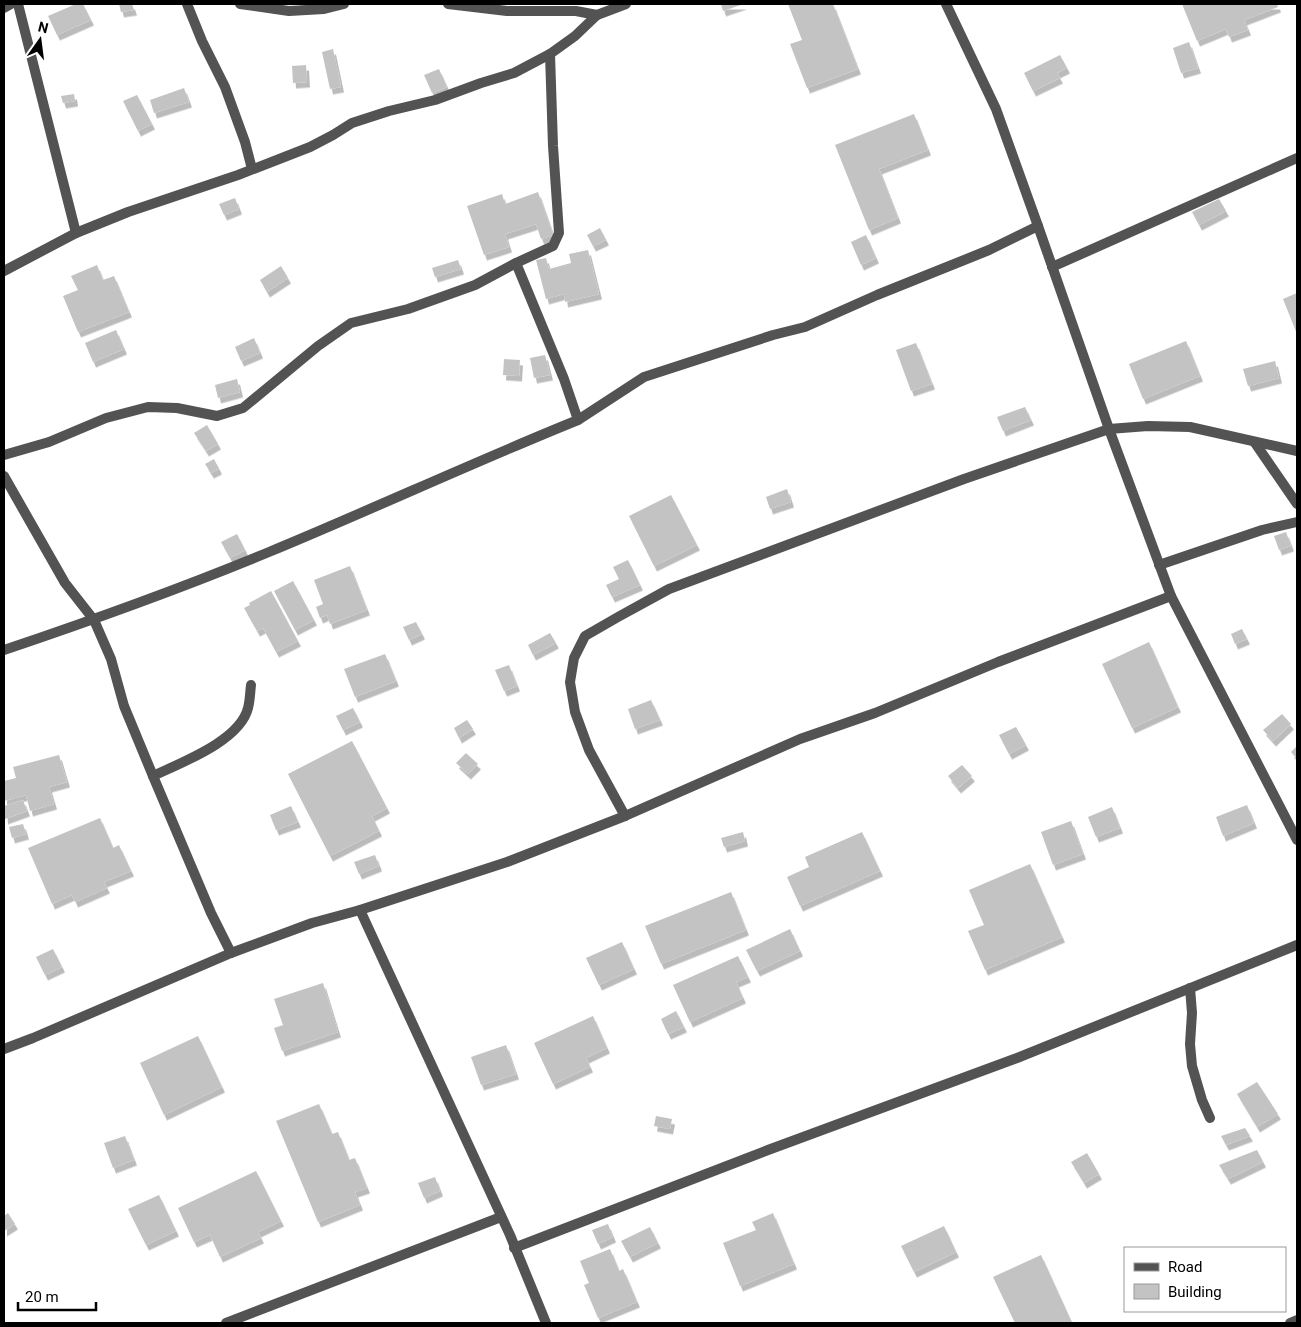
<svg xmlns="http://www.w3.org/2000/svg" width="1301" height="1327" font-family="Roboto,sans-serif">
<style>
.building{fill:#c3c3c3;filter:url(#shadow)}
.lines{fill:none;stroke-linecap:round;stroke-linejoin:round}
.street{stroke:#535353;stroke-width:10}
</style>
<defs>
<filter id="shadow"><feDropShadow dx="3" dy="5.5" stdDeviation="0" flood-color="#0004"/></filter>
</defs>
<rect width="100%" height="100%" fill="#fff"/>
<g class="building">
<path d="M76,4h7l8,16 -34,15 -9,-19z"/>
<path d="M119,4h13l2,6 -13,2z"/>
<path d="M721,4h23l-21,7z"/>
<path d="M788,4h45l25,65 -51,19 -17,-44 12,-4z"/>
<path d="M1182,4h95l1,3 -34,13 4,10 -19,7 -3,-8 -29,12z"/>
<path d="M1189,42l9,26 -17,5 -8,-25z"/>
<path d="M333,49l8,38 -11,2 -8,-37z"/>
<path d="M1060,55l7,13 -10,5 3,5 -27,13 -9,-18z"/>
<path d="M306,65l1,17 -14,1 -1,-17z"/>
<path d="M439,69l8,18 -15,6 -8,-18z"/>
<path d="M184,88l5,14 -35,11 -4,-13z"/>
<path d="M74,94l1,7 -12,2 -2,-7z"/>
<path d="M137,95l15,29 -14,7 -15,-30z"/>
<path d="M914,114l14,36 -49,19 19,49 -29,12 -34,-85z"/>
<path d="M538,192l15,43 -12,4 -5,-15 -31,10 4,13 -25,8 -17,-49 35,-12 3,10z"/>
<path d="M235,198l4,11 -15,6 -5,-11z"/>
<path d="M1219,199l7,12 -27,14 -7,-13z"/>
<path d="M600,228l6,12 -13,6 -6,-11z"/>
<path d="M866,235l10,23 -15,7 -10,-23z"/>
<path d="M588,250l11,44 -34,8 -1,-8 -18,5 -10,-39 10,-2 3,11 22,-6 -2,-9z"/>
<path d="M458,260l3,9 -26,8 -3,-9z"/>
<path d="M97,265l6,15 11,-4 15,36 -51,20 -15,-36 15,-6 -7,-14z"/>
<path d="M281,266l7,12 -21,14 -7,-12z"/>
<path d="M1297,293v41l-14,-35z"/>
<path d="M116,330l8,19 -31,13 -8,-19z"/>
<path d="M254,338l6,15 -19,8 -6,-14z"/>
<path d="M1186,341l14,35 -57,23 -14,-35z"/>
<path d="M916,343l16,41 -21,7 -15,-41z"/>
<path d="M545,355l5,20 -16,3 -4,-20z"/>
<path d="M504,359l16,1 -1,16 -16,-1z"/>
<path d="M1275,361l4,17 -31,8 -5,-17z"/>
<path d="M237,379l3,13 -22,6 -3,-13z"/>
<path d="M1025,407l6,13 -28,11 -6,-14z"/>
<path d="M207,425l11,19 -12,7 -12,-18z"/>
<path d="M214,459l5,10 -8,4 -6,-9z"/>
<path d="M787,489l4,13 -21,7 -4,-12z"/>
<path d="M671,495l26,50 -43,21 -25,-50z"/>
<path d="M1286,532l5,14 -12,4 -5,-14z"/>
<path d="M237,534l8,16 -15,8 -9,-16z"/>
<path d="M628,560l12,25 -28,12 -6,-12 13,-6 -6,-12z"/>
<path d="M350,566l17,44 -37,14 -3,-9 -7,3 -4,-11 7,-3 -9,-24z"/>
<path d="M293,581l21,39 -19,10 -21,-39z"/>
<path d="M271,591l27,50 -22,11 -13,-24 -6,3 -13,-23 6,-3 -1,-2z"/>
<path d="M416,622l6,12 -13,6 -6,-13z"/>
<path d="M1242,629l5,10 -12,5 -4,-10z"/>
<path d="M550,633l6,10 -23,12 -5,-10z"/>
<path d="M1149,642l29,65 -46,21 -30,-64z"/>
<path d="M385,654l11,27 -41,16 -11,-28z"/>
<path d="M509,665l8,21 -13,5 -9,-21z"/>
<path d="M651,700l9,20 -25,9 -7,-20z"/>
<path d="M353,708l7,14 -17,8 -7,-14z"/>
<path d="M1282,714l9,10 -18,17 -10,-11z"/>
<path d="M467,720l6,9 -14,9 -5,-10z"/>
<path d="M1016,727l10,18 -17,9 -10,-19z"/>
<path d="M352,741l35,67 -15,8 7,15 -49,25 -42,-82z"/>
<path d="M1297,746v13l-6,-7z"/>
<path d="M466,753l12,11 -10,10 -12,-11z"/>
<path d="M59,755l8,27 -18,5 5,17 -24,7 -4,-16 -22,6v-20l12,-3 -3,-11z"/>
<path d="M962,765l10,11 -14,12 -10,-12z"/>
<path d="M23,800l4,11 -22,8 -1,-13z"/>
<path d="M1247,805l7,18 -31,13 -7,-19z"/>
<path d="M291,806l7,16 -22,8 -6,-15z"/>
<path d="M1112,807l8,21 -24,9 -8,-20z"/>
<path d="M100,818l13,30 6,-3 12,26 -27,11 3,6 -32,14 -3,-7 -20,9 -24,-56z"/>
<path d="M1071,821l12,33 -30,11 -12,-33z"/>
<path d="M23,824l3,10 -14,4 -3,-11z"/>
<path d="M743,832l2,9 -21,6 -3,-9z"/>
<path d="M862,832l18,39 -80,35 -13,-29 22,-10 -4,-10z"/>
<path d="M375,855l4,11 -20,8 -5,-12z"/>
<path d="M1030,864l32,73 -77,33 -17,-39 16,-6 -15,-35z"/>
<path d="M731,892l15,38 -85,34 -16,-38z"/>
<path d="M790,929l10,22 -43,20 -11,-21z"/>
<path d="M622,942l12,27 -35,16 -13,-27z"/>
<path d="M53,949l9,18 -17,8 -9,-18z"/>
<path d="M738,956l10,21 -12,5 7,16 -53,24 -17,-37z"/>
<path d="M323,983l15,49 -56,19 -8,-23 9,-3 -9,-26z"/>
<path d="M676,1011l8,16 -16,7 -7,-15z"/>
<path d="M593,1016l14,32 -21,10 4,9 -37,17 -19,-41z"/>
<path d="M198,1036l24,51 -58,28 -24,-52z"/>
<path d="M506,1045l10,29 -35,11 -10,-28z"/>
<path d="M1257,1082l21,32 -21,13 -20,-33z"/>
<path d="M319,1104l13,30 6,-2 11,28 6,-2 12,30 -12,4 5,13 -42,17 -42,-101z"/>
<path d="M656,1116l16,3 -2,10 -16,-3z"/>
<path d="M1245,1128l5,8 -24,9 -5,-9z"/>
<path d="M125,1136l9,24 -21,8 -9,-25z"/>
<path d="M1257,1150l6,12 -35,17 -9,-14z"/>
<path d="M1087,1153l12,21 -15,9 -13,-21z"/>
<path d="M256,1171l25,50 -23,11 3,6 -41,19 -10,-22 -16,7 -16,-34z"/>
<path d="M435,1177l5,14 -16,7 -6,-15z"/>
<path d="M159,1195l17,36 -30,14 -18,-36z"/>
<path d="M8,1213l7,11 -11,7v-15z"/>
<path d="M773,1213l21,51 -54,22 -17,-43 33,-13 -4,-8z"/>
<path d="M608,1224l5,13 -15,7 -6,-14z"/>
<path d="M944,1226l12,26 -42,20 -13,-26z"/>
<path d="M650,1227l8,16 -28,14 -9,-16z"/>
<path d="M610,1249l9,22 4,-2 14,33 -39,16 -14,-33 5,-2 -9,-22z"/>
<path d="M1041,1255l31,68h-57l-22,-46z"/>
</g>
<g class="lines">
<g class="street">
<path d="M18,4l58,229"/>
<path d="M187,4l15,37 23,46 20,55 7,27"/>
<path d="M240,4l49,7 35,-2 20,-5"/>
<path d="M448,4l59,7h69l21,4"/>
<path d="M946,4l50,105 42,117 71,203 62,167 126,244"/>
<path d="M4,8l7,-4"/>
<path d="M1052,267l245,-109"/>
<path d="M4,271l72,-38 52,-21 110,-37 72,-28 23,-12 19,-12 37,-12 46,-11 46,-17 33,-10 36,-19 25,-18 22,-21 29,-11"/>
<path d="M578,420l66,-43 129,-42 32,-8 72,-32 112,-45 49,-24"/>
<path d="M1255,443l42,61"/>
<path d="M4,455l45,-13 57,-24 42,-11 29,1 40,8 26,-8 75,-62 33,-23 57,-14 67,-24 41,-22 37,-17 6,-13 -6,-87 -3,-92"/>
<path d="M4,476l61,107 29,37 17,39 13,47 29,70 58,137 20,40"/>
<path d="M1159,565l103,-35 35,-8"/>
<path d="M4,650c89,-30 178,-62 265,-98 104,-43 205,-90 309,-132l-14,-41 -48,-116"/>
<path d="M153,776c27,-13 87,-35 95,-68 2,-7 2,-15 3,-23"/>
<path d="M625,816l-36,-66 -14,-38 -5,-30 4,-24 11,-22 33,-19 51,-28 295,-110 145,-50 39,-3 42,1 107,24"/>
<path d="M360,910l150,325 36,88"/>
<path d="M1190,988l2,25 -2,31 2,22 10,34 8,18"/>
<path d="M4,1049l29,-11 198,-85 81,-30 48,-13 147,-48 118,-46 175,-77 75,-26 123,-51 173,-66"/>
<path d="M514,1248l254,-98 249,-92 280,-113"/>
<path d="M226,1323l275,-106"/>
<path d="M1290,1323l7,-3"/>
</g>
</g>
<rect width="1301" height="1327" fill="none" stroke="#000000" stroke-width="10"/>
<rect x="1124" y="1247" width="162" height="65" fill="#ffffff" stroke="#999999"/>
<rect x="1134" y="1263" width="25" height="8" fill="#535353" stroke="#999999"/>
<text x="1168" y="1272" font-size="15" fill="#000000">Road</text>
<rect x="1134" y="1284" width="25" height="15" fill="#c3c3c3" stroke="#999999"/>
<text x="1168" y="1297" font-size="15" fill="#000000">Building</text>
<g transform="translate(40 40) rotate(14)" stroke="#ffffff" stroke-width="4" paint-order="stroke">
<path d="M0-4L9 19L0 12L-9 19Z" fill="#000000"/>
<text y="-8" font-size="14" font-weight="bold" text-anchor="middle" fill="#000000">N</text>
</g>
<path d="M18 1302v8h78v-8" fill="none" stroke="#000000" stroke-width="2.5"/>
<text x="25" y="1302" font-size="15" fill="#000000" stroke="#ffffff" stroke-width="4" paint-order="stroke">20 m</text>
</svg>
